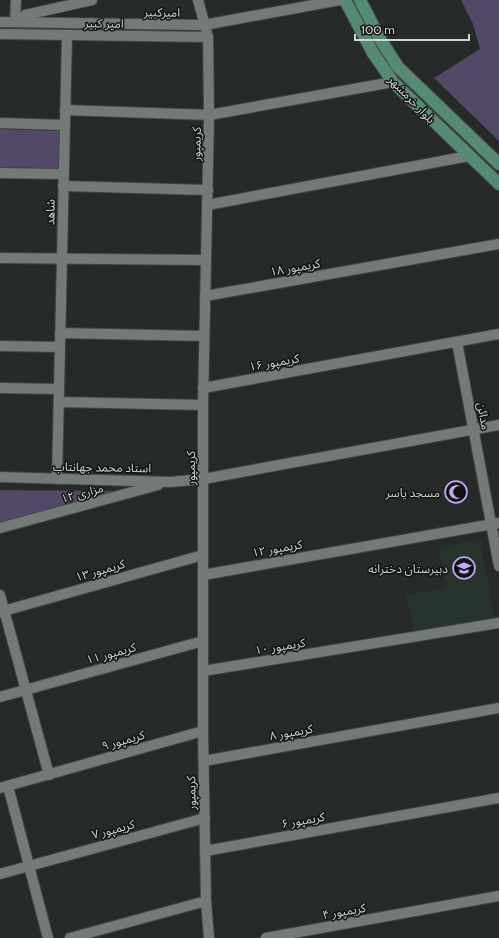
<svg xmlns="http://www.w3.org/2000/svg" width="499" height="938" font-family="Cabin,'Noto Sans Arabic',sans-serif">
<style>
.built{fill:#27332d}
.green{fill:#534867}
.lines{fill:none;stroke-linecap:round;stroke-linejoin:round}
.minor-casing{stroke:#414644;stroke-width:12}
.major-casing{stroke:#414644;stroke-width:14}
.minor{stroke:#747a77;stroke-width:10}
.major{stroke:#558b75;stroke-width:12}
.labels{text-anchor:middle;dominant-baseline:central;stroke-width:3;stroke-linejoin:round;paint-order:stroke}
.street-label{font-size:12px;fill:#d0d4d2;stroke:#111312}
.poi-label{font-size:12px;fill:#d0d4d2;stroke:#111312;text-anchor:end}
</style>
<rect width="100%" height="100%" fill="#262b29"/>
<path class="built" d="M476,540l5,4 13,72 -1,2 -79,15 -8,-38 41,-7 -9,-40z"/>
<g class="green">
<path d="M461,0h38v141l-65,-63 46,-29 -7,-25z"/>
<path d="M0,129l60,2v39l-60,-2z"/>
<path d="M0,490l115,1 -115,35z"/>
</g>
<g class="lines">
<g class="minor-casing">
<g id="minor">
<path d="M198,0l10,37 1,78 -6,290v326l3,170 3,37"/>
<path d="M0,22l204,3 136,-25"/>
<path d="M15,22l10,-7 67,-15"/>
<path d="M15,22l1,-22"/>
<path d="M0,34l208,3"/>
<path d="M65,110l144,5 184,-33"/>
<path d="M0,123l65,2"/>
<path d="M0,173l63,1"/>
<path d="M63,186l145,4"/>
<path d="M207,205l262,-49"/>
<path d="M0,258l206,2"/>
<path d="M205,296l294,-52"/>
<path d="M60,333l144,3"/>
<path d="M457,342l42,224"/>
<path d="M0,346l60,1"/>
<path d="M0,388l59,1"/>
<path d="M203,388l296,-54"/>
<path d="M59,402l144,3"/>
<path d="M0,477l170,5 33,-3 296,-54"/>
<path d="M57,479l10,-444"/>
<path d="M0,528l158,-43"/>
<path d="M203,575l296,-52"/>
<path d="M0,595l49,180"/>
<path d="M0,612l203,-57"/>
<path d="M203,671l296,-48"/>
<path d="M0,697l203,-56"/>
<path d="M204,761l295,-53"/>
<path d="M8,786l40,152"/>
<path d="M0,788l203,-57"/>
<path d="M205,851l294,-53"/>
<path d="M0,874l205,-56"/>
<path d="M70,938l136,-37"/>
<path d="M266,938l233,-42"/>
</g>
</g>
<g class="major-casing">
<g id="major">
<path d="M345,0l28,53 20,29 106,102"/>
<path d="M360,0l20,39 18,28 101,97"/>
</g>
</g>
<use href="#minor" class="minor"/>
<use href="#major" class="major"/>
</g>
<defs>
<g id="mosque-ring" transform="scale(1.15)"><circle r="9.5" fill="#111312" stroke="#c2a7f2" stroke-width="1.5"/><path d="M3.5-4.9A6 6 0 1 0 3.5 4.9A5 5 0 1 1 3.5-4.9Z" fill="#c2a7f2"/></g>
<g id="school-ring" transform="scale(1.15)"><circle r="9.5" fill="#111312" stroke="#c2a7f2" stroke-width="1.5"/><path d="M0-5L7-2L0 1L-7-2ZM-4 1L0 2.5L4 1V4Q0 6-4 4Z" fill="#c2a7f2"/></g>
</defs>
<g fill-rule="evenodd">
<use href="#mosque-ring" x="456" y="492"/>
<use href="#school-ring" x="464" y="568"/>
</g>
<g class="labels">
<g class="street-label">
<text transform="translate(162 12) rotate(1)">امیرکبیر</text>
<text transform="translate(104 23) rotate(1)">امیر کبیر</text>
<text transform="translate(412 99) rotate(46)">بلوار خرمشهر</text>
<text transform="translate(196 144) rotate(-89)">کریمپور</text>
<text transform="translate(50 212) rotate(-89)">شاهد</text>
<text transform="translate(295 267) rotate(-10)">کریمپور ۱۸</text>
<text transform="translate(274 362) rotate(-10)">کریمپور ۱۶</text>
<text transform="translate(484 416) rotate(80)">مدائن</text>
<text transform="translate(102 467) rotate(1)">استاد محمد جهانتاب</text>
<text transform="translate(190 468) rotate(-90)">کریمپور</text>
<text transform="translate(82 493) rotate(-15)">مزاری ۱۲</text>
<text transform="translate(277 548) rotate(-10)">کریمپور ۱۲</text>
<text transform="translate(100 570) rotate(-16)">کریمپور ۱۳</text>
<text transform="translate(280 646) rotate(-9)">کریمپور ۱۰</text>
<text transform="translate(111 653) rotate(-15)">کریمپور ۱۱</text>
<text transform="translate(291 732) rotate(-10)">کریمپور ۸</text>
<text transform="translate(123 740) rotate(-16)">کریمپور ۹</text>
<text transform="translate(191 793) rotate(-91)">کریمپور</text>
<text transform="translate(303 820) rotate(-10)">کریمپور ۶</text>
<text transform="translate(113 829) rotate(-15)">کریمپور ۷</text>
<text transform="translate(344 911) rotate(-10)">کریمپور ۴</text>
</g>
<g class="poi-label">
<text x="440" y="492">مسجد یاسر</text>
<text x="448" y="568">دبیرستان دخترانه</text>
</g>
</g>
<path d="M355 34v6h114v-6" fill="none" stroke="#d0d4d2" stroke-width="2"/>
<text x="361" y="34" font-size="12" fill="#d0d4d2" stroke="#111312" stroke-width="3" paint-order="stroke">100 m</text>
</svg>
